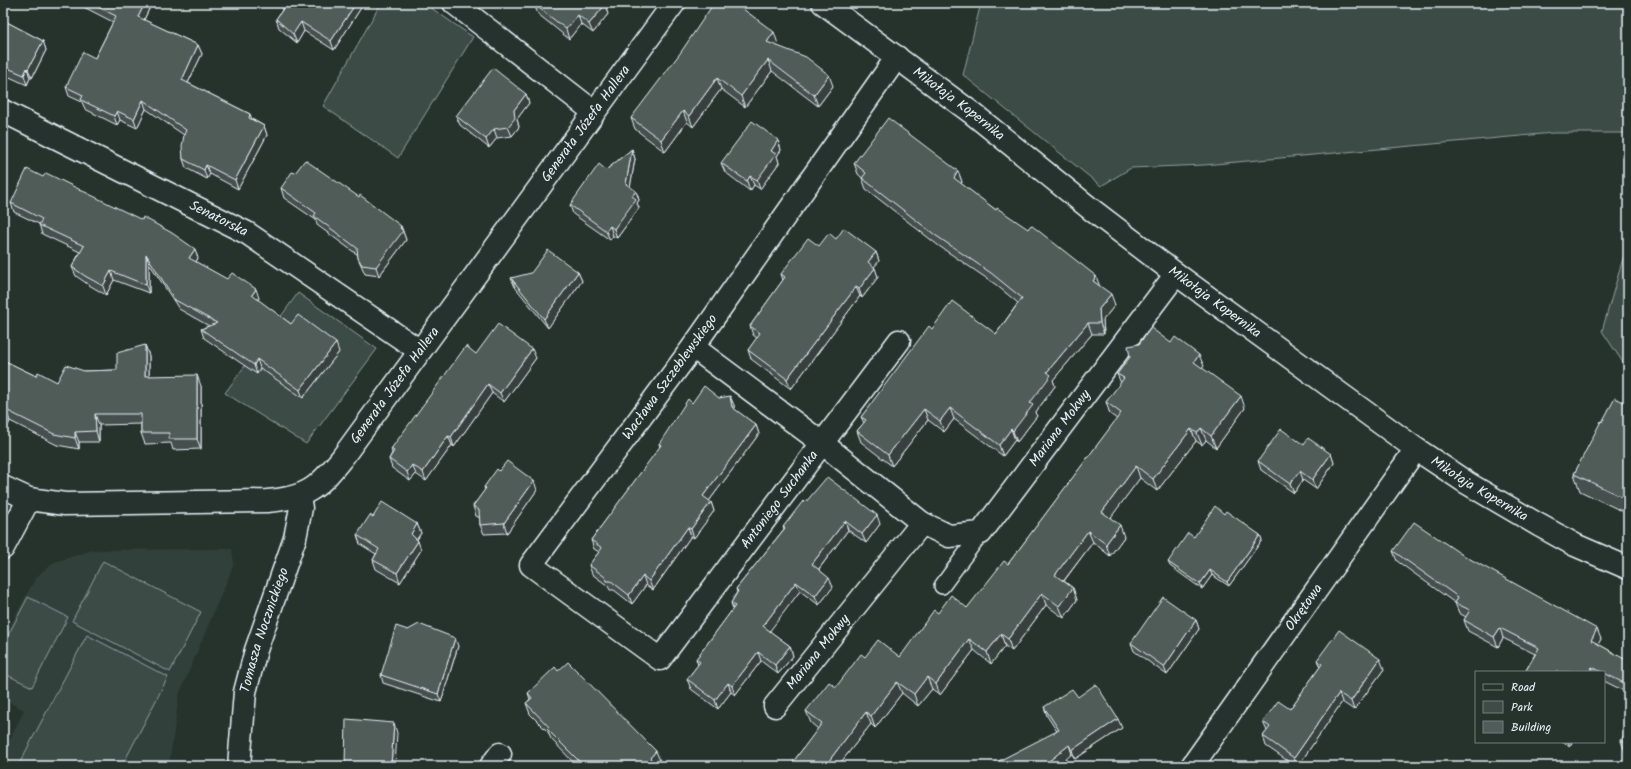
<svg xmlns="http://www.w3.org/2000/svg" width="1631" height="769" font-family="Kalam,sans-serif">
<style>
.built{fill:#333f3a}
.green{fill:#3e4b47;stroke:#939ea0}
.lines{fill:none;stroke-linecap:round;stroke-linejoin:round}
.service-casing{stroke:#e8f1f8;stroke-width:18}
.minor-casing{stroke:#e8f1f8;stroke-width:25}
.service{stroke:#26332d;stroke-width:15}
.minor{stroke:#26332d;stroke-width:22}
.wall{fill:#454f4d;stroke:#e8f1f8}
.shaded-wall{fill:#38403e;stroke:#e8f1f8}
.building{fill:#505c59;stroke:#e8f1f8}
.labels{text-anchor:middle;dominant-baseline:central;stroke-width:3;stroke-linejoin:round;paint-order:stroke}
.street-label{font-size:14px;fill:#e8f1f8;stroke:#26332d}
</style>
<rect width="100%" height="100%" fill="#26332d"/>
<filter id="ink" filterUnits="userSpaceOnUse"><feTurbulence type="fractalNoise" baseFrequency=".025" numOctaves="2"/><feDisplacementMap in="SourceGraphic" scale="8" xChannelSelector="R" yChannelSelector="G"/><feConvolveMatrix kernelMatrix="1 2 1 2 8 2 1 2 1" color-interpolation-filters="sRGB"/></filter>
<g filter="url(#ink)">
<path class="built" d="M232,549l2,15 -55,131 -10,71h-166v-12l21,-44 -21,-11v-72l2,-3 5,2 25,-47 8,-8 12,-9 38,-12z"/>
<g class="green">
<path d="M381,3h43l49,34 -75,121 -75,-52z"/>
<path d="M981,3h647v130h-75l-349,32 -73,3 -30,18 -138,-111z"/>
<path d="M1628,241v129l-26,-39z"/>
<path d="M298,293l79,56 -71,95 -81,-51z"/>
<path d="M103,561l98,51 -31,60 -98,-51z"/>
<path d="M28,597l40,20 -36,70 -29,-14v-28z"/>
<path d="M87,635l81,42 -46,89h-104z"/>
</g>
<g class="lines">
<g class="service-casing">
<path id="service" d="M942,586l39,-53"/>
</g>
<g class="minor-casing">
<g id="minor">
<path d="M454,3l140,109"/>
<path id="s1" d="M823,3l149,110 120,97 84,64 240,175 51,34 70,41 38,21 53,23"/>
<path id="s2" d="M897,57l-204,290 -162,218 129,94 239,-318"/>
<path id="s3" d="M3,111l244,122 173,118"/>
<path id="s4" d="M693,347l129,96 100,80 27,13 32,-3 195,-259"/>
<path id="s5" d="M3,487l26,12 36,5 202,-3c40,-3 51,-13 75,-43l332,-455"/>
<path d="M3,548l26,-49"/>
<path id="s6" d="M775,706l147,-183"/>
<path id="s7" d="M239,766l6,-74 11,-42 39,-112 6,-30 -2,-11"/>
<path d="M491,766l9,-12"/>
<path id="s8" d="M1192,766l224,-317"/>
</g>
</g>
<use href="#service" class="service"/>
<use href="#minor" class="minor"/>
</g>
<g class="wall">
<path d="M76,3h71l2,6 -5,11 54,25 4,9 -14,29 62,31 2,5 12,7 3,9 -29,54 -28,-15 -3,5 -21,-11 -3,-9 1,-24 -38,-26 -9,19 -17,-8 -3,5 -32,-16 -3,-7 -13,-6 -3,-9 29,-29 18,-36z"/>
<path d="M287,3h77l-30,47 -30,-19 -7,12 -18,-15 -3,-9z"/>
<path d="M534,3h68l6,11 -15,19 -12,-9 -12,15 -31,-25 -4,-10z"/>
<path d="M3,20l40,21 3,9 -14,28h-2l-3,7 -24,-11z"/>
<path d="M778,44l-2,2 57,40 -15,20 -46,-35 -27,36 -24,-18 -28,38 -6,-5 -22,30 -30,-23 -4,-11z"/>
<path d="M526,94l3,9 -12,16 2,8 -7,9 -15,2 -8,10 -29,-23 -4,-9z"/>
<path d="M778,140l3,10 -4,6 2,7 -19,26 -6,-4 -4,6 -25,-19 -4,-9z"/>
<path d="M632,149l3,10 -5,28 6,4 3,9 -2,3 2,5 -22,30 -4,-2 -3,4 -37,-26 -3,-9 36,-35z"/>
<path d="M854,163l104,8 4,11 -1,2 35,26 104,76 15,19 -12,15 1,14h-12l-39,46 2,6 -20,27 2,3 -20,26 -2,-2 -12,16 -49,-37 -10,13 -16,-12 -36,46 -31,-24 -4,-11 7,-8 -3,-6 71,-88 64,5 22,-31 -23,-19 -56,-38 -73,-57 -4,-11 -4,-4z"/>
<path d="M281,188l120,38 5,14 -27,36 -14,-2 -7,-16v-3l-41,-30 -1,-5 -32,-22z"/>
<path d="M11,203l187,55 -2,4 63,36 -1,2 33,24 48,28 -36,46 -43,-30 -3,6 -53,-36 -3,-9 8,-3 -30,-17 -30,-46v30l-35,-13 -8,15 -17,-10 -13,-9 -4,-9 8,-15 -38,-18 -3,-10 -25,-12z"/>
<path d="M836,239l40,13 3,9 -5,6 4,10 -16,21 -2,-2 -69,93 -40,-30 -3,-9 9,-12 -4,-3 -3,-9 33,-46 -2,-6 38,-28z"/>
<path d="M578,272l4,9 -34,47 -33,-41 -4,-9z"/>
<path d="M1171,343l33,23 -2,2 43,40 -29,40 -10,-8 -4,5 -6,-4 -39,50 -17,-13 -30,40 14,19 -14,19 -17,-14 -29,39 9,7 4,12 -13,18 -18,-13 -34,46 -7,-5 -14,18 -17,-14 -34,45 -8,-6 -14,17 -16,-13 -27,35 -4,-4 -33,42h-48l28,-37 -7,-6 -5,-12 30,-24 29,-30h35l38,-44 29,-5 41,-44 109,-145 -7,-5 -4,-12 15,-19 -4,-9z"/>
<path d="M145,345l4,11v20l52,10v63l-28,1 -2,-7 -26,1 -4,-11v-9l-42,1v17h-20v7l-22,-4 -47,-24 -7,14v-75l33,16 21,6 27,-11 33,-1z"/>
<path d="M476,354l60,4 -32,44 -12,-9 -38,54 -2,-2 -26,36 -10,-7 -6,7 -18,-13 -3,-9 3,-6 -1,-4z"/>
<path d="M719,398l15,7v4l22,16 3,9 -50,67 2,1 3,9 -12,16 -8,11 -3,-2 -38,54 -7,-5 -14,19 -18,-14h-4l-2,-4 -16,-12 -3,-9 10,-13 -5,-3 -3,-9 69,-93 -1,-3 33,-41z"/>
<path d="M1628,404v110l-48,-23 -6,-17 28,-52z"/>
<path d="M1304,445l27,9 3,9 -18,26 -13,-9 -9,13 -33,-23 -3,-9z"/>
<path d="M484,487l53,3 -30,43 -23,1 -4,-9v-7l-4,-2 -3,-10 12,-16z"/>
<path d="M805,503l75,21 -14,19 -18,-13 -29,39 14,18 -14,18 -19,-14 -31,40 21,15 3,10 -15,18 -17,-13 -26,34 -4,-3 -13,17 -27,-20 -4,-10 11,-14 -2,-6 37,-50 -2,-6 6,-11 -1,-3 48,-60 -1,-2z"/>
<path d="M1224,514l36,21 2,5 -33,46 -17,-11 -10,14 -32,-23 -2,-4 26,-25z"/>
<path d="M373,517l44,7 4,9 -4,7 4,10 -21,33 -24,-14 -3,-9 3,-6 -16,-10 -3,-9z"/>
<path d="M1393,551l68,3 140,85 -3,5 30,17v32l-24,-12v-9h-79l10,-18 -32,-16 -5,9 -30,-16 -4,-11 2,-3 -7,-4 -4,-10 -58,-42z"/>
<path d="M1196,620l3,9 -32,46 -33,-24 -3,-8z"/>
<path d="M458,646l-17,56 -58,-19 -2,-8z"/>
<path d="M1317,660l67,9 -30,41 -12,-8 -44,64h-3l-29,-20 -3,-10 4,-5 -4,-9 27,-13 30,-42z"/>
<path d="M558,671l102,90 -4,4 2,1h-81l-26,-27 -3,-7 -18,-18 -4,-11 4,-4 -2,-6z"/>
<path d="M1078,697l44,31 -47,31 -28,-43 -3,-9z"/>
<path d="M1628,717v36l-3,-2 -4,-10 4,-7 -2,-6z"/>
<path d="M1562,742h10l-2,4z"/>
</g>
<g class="shaded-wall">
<path d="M3,3h4v1l-4,9z"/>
<path d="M145,3h2l2,6 -8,17 -3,-9z"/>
<path d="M356,3h8l-30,47 -3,-9z"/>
<path d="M605,5l3,9 -15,19 -4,-9z"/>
<path d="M578,15l3,9 -12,15 -3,-10z"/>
<path d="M301,22l3,9 -7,12 -4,-9z"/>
<path d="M774,32l4,12 -7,9 -4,-11z"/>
<path d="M43,41l3,9 -14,28 -4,-9z"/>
<path d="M198,45l4,9 -17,35 -3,-9z"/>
<path d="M768,60l4,11 -27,36 -4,-11z"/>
<path d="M27,68l3,10 -3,7 -3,-10z"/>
<path d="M829,75l4,11 -15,20 -4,-11z"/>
<path d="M717,78l4,11 -28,38 -4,-11z"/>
<path d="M526,94l3,9 -12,16 2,8 -7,9 -4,-9 6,-17z"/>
<path d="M143,100l3,9 -9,19 -3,-9z"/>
<path d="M117,111l3,9 -3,5 -3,-9z"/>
<path d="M683,111l4,11 -22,30 -4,-12z"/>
<path d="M264,126l3,9 -29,54 -3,-9z"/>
<path d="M494,129l3,9 -8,10 -3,-9z"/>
<path d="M778,140l3,10 -4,6 2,7 -19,26 -3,-9 14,-29z"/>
<path d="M632,149l3,10 -6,34 -3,-9z"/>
<path d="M206,165l4,9 -3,5 -3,-9z"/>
<path d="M958,171l4,11 -4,6 -4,-10z"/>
<path d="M750,176l4,9 -4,6 -3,-10z"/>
<path d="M636,191l3,9 -2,3 2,5 -22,30 -3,-9 18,-33z"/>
<path d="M401,226l5,14 -27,36 -3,-9z"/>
<path d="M610,226l3,10 -3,4 -4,-9z"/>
<path d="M195,249l3,9 -5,9 -4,-9z"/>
<path d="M876,252l3,9 -8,10 -3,-9z"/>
<path d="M146,254l3,9v30l-3,-8z"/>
<path d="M875,268l3,9 -16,21 -3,-9z"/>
<path d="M111,271l3,9 -8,15 -3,-9z"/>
<path d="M578,272l4,9 -34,47 -4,-9z"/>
<path d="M1096,276l4,11 -7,-6z"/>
<path d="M856,287l4,9 -69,93 -4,-10z"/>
<path d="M256,289l3,9 -4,6 -3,-9z"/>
<path d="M1111,294l4,11 -12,15 1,14 -4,-11 -1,-14z"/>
<path d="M1088,323l4,11 -39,46 2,6 -20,27 2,3 -20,26 -4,-11 17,-28 17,-31z"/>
<path d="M336,343l3,9 -36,46 -3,-8z"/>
<path d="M145,345l4,11v30l-4,-10z"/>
<path d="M532,349l4,9 -32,44 -4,-9z"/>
<path d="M1199,355l5,11 -6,8 -4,-12z"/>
<path d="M257,359l3,9 -3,6 -3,-9z"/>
<path d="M197,375l4,11v63l-4,-10z"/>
<path d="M488,384l4,9 -38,54 -3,-10z"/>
<path d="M730,396l4,9 1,11 -3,-9z"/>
<path d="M1241,396l4,12 -29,40 -5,-12z"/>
<path d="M950,408l4,11 -10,13 -4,-11z"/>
<path d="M924,409l4,11 -36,46 -4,-11z"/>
<path d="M6,410l4,11 -7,14v-19z"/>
<path d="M95,414l4,11v17l-3,-11z"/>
<path d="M756,425l3,9 -53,71 -3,-9z"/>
<path d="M1201,428l5,12 -4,5 -5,-12z"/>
<path d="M1011,429l4,11 -12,16 -4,-11z"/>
<path d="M1191,429l5,12 -39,50 -4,-12z"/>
<path d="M75,432l4,10v7l-4,-11z"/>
<path d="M448,436l4,9 -26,36 -3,-9z"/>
<path d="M1331,454l3,9 -18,26 -4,-9z"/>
<path d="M412,465l4,9 -6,7 -3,-9z"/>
<path d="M1136,466l4,12 -34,46 -4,-12z"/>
<path d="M1300,471l3,9 -9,13 -4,-9z"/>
<path d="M534,481l3,9 -30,43 -3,-10z"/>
<path d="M711,502l3,9 -20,27 -3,-9z"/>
<path d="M877,515l3,9 -14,19 -4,-9z"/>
<path d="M845,521l3,9 -33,44 -3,-10z"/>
<path d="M417,524l4,9 -7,10 -3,-9z"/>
<path d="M1120,525l4,12 -14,19 -4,-12z"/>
<path d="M688,527l3,9 -38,54 -4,-9z"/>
<path d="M1088,531l5,11 -34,45 -4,-12z"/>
<path d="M1260,535l2,5 -33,46 -2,-4z"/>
<path d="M418,541l3,9 -21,33 -3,-10z"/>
<path d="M1210,570l2,5 -10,14 -2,-5z"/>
<path d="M643,576l3,9 -14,19 -3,-9z"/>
<path d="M829,578l4,9 -14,18 -4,-9z"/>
<path d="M796,582l4,9 -34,45 -3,-10z"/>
<path d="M1073,588l4,12 -13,18 -5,-12z"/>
<path d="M1042,593l4,12 -34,46 -4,-12z"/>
<path d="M1196,620l3,9 -32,46 -3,-8z"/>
<path d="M1500,628l3,10 -5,9 -4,-10z"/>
<path d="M1597,629l4,10 -6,11 -4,-10z"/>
<path d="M1001,634l4,12 -14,18 -4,-12z"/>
<path d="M455,638l3,8 -17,56 -3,-8z"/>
<path d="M969,639l5,11 -34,45 -4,-11z"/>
<path d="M790,646l3,10 -15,18 -3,-9z"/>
<path d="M758,652l3,9 -26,34 -3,-9z"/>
<path d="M1380,659l4,10 -30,41 -3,-9z"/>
<path d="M1592,667l2,5h-4z"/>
<path d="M927,677l5,12 -14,17 -4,-12z"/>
<path d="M897,682l5,11 -27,35 -4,-12z"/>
<path d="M728,683l3,9 -13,17 -3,-9z"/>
<path d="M1339,693l3,9 -44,64h-1l-3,-8z"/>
<path d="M866,712l5,12 -33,42h-13z"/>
<path d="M1118,719l4,9 -47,31 -3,-9z"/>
<path d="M394,723l3,10 -2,33h-4z"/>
<path d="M1568,742h4l-2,4z"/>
<path d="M1069,745l3,9 -14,12h-15z"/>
<path d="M656,751l4,10 -5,5 -5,-8z"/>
</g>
<g class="building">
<path d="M90,3h55l-7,14 60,28 -16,35 68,34 -1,4 15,8 -29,54 -29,-15 -2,5 -21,-11 -1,-13 2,-11 2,-5 -43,-30 -9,19 -17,-8 -3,5 -33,-16 2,-5 -17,-8 17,-35 12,6 21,-42z"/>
<path d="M287,3h69l-25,38 -30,-19 -8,12 -17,-15z"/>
<path d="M535,3h67l3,2 -16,19 -11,-9 -12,14 -32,-25z"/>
<path d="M714,3h21l39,29 -7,10 39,15 23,18 -15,20 -46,-35 -27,36 -24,-18 -28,38 -6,-5 -22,29 -30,-22 50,-66z"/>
<path d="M3,20l40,21 -15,28 -1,-1 -3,7 -21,-9z"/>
<path d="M493,68l33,26 -12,16 1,8 -7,9 -14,2 -8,10 -30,-23z"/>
<path d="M888,118l70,53 -4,7 42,32 1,-2 31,21 3,-4 65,51 -3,5 18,13 -12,15 1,14h-12l-41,49 4,3 -21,28 3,2 -20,26 -2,-2 -12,16 -49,-37 -10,13 -16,-12 -36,46 -31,-24 9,-11 -5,-3 68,-91 3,3 20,-28 44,33 26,-36 -31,-25 -56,-38 -73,-57 4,-5 -12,-10z"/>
<path d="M752,121l26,19 -7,11 5,3 -19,26 -7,-4 -3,5 -26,-18z"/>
<path d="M632,149l-6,35 10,7 -4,5 4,3 -22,30 -4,-3 -4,5 -36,-26 29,-41 7,6z"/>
<path d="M305,160l54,37 1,-2 41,31 -1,2 3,3 -27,36 -14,-2 -4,-7 -1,-10 -43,-32 2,-3 -35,-25 11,-16 3,1z"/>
<path d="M27,169l16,8 3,-4 96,47 1,-3 29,16 23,16 -6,9 38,21 5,-6 24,16 -4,6 39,29 7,-9 38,28 -36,47 -43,-31 -3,6 -53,-36 16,-6 -42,-23 -29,-46v31l-35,-14 -8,15 -18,-10 -13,-9 12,-21 -45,-21 3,-6 -31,-16z"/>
<path d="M844,228l32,24 -8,10 7,6 -16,21 -3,-2 -69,92 -39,-29 12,-17 -10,-7 35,-49 -4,-3 27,-36 11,8 10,-13 7,6z"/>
<path d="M548,250l30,22 -34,47 -33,-41 20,-5z"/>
<path d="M498,324l34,25 -32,44 -12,-9 -37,53 -3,-1 -25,36 -11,-7 -5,7 -18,-13 5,-8 -3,-2 75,-103 10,8z"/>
<path d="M1151,328l20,15 4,-6 24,18 -5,7 47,34 -30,40 -10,-8 -4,5 -6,-4 -38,50 -17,-13 -34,46 18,13 -14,19 -18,-13 -33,44 18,13 -14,18 -17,-13 -34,46 -7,-5 -14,18 -18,-13 -33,45 -9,-7 -13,17 -17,-12 -26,34 -5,-4 -41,54h-35l32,-43 -16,-12 23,-29 7,5 25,-33 4,3 13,-17 22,17 34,-47 4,3 13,-18 16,13 37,-47 4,3 113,-151 -15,-11 18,-24 -7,-4 13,-17 -2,-11 11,-2z"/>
<path d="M145,345v31l52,-1v64h-28v-6h-28v-19h-46l1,17 -21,1v6l-21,-4 -48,-24 -3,6v-56l33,16 2,-4 19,10 9,-17 18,6 33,-1v-17z"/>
<path d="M704,386l15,12 11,-2 2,11 24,18 -53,71 8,6 -12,16 -8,11 -3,-2 -39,54 -6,-5 -14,19 -18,-14h-4l-2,-4 -16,-12 13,-17 -11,-8 70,-95 -2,-1 29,-45 4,4z"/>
<path d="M1615,398l13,6v96l-54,-26 27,-53 1,1z"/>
<path d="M1281,429l23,16 4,-7 23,16 -19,26 -12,-9 -10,13 -32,-23z"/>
<path d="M507,461l27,20 -30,42 -24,2 -1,-15 -6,-4 13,-18 -2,-1 13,-18 2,2z"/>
<path d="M827,477l50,38 -15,19 -17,-13 -33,43 17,14 -14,18 -19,-14 -33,44 27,20 -15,19 -17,-13 -26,34 -4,-3 -13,17 -28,-21 13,-17 -4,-3 39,-53 -4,-3 7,-12 -2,-2 49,-61 -2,-1 20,-26 2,2z"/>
<path d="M382,502l35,22 -6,10 7,7 -21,32 -24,-13 6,-11 -22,-14 13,-20 3,2z"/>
<path d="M1215,506l9,8 2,-3 34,24 -33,47 -17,-12 -10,14 -32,-22 20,-29 6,4z"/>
<path d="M1414,522l47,32 136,75 -6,11 37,21v24l-24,-12v-1h-2l-10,-5 -2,5h-65l14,-24 -39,-20 -6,9 -30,-17 6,-10 -15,-7 3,-6 -65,-46z"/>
<path d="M1163,597l33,23 -32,47 -33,-24z"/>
<path d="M419,624l36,14 -17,56 -57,-19 15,-49 12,4z"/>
<path d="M1339,630l41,29 -29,42 -12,-8 -45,65 -31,-22 7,-9 -7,-5 15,-21 12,8 32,-45 -5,-4z"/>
<path d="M568,662l88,89 -6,7 8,8h-74l-37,-37 2,-2 -23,-24 6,-5 -4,-5 27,-26 3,4z"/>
<path d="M1096,684l22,35 -46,31 -3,-5 -26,21h-54l70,-36 -15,-23 28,-18 6,8z"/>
<path d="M1628,717v27l-7,-3 5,-11 -3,-2z"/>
<path d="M346,719l48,4 -3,43h-46z"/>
</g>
</g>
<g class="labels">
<g class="street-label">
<text stroke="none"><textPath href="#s1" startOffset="169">Mikołaja Kopernika</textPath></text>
<text stroke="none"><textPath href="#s5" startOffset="771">Generała Józefa Hallera</textPath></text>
<text stroke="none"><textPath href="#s3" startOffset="241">Senatorska</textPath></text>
<text stroke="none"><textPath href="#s1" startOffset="493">Mikołaja Kopernika</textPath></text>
<text transform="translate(670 377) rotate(-54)">Wacława Szczeblewskiego</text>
<text stroke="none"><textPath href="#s5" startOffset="447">Generała Józefa Hallera</textPath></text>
<text stroke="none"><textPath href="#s4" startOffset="482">Mariana Mokwy</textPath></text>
<text stroke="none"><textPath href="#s1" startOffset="817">Mikołaja Kopernika</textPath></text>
<text stroke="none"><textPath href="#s2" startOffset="985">Antoniego Suchanka</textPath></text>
<text stroke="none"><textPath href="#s8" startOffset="194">Okrętowa</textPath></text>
<text stroke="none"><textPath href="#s7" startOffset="139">Tomasza Nocznickiego</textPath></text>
<text stroke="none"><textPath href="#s6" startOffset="69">Mariana Mokwy</textPath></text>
</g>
</g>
<rect width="1631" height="769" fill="none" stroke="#26332d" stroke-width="16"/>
<rect x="8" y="8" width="1615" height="753" fill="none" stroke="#e8f1f8" stroke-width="1.5" filter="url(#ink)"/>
<rect x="1475" y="671" width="130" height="72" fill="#26332d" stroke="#747f7e"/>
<rect x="1483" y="684" width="20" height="6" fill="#26332d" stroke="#747f7e"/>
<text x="1511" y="691" font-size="12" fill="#e8f1f8">Road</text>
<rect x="1483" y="701" width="20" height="12" fill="#3e4b47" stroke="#747f7e"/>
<text x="1511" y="711" font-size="12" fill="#e8f1f8">Park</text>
<rect x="1483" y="721" width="20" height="12" fill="#505c59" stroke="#747f7e"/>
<text x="1511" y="731" font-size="12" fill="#e8f1f8">Building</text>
</svg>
